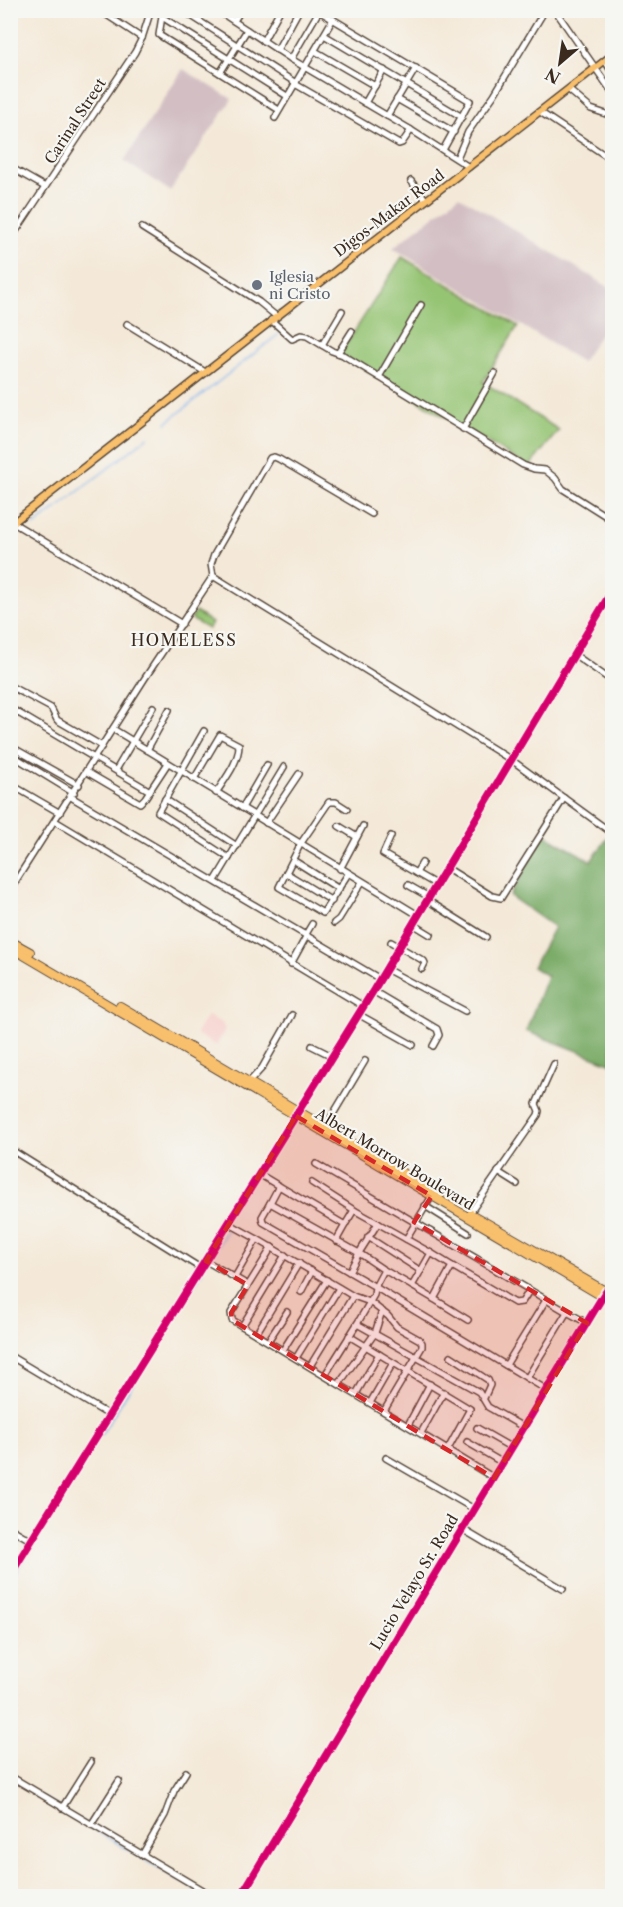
<svg xmlns="http://www.w3.org/2000/svg" width="623" height="1907" font-family="'Libre Caslon Text',serif">
<style>
.built{fill:#f7d0cc}
.industrial{fill:#d2bec3}
.green{fill:#95c473;stroke:#687748;stroke-width:1.5}
.forest{fill:#78aa65;stroke:#5a6a42;stroke-width:1.5}
.lines{fill:none;stroke-linecap:round;stroke-linejoin:round}
.stream{stroke:#7fb1eb;stroke-width:1.5}
.minor-casing{stroke:#57473a;stroke-width:8}
.major-casing{stroke:#57473a;stroke-width:9}
.highway-casing{stroke:#57473a;stroke-width:10}
.minor{stroke:#fff;stroke-width:5}
.major{stroke:#f8bf6c;stroke-width:6}
.highway{stroke:#f8bf6c;stroke-width:8}
.cycleway-casing{stroke:#f6f6f2;stroke-width:11}
.cycleway{stroke:#d6006c;stroke-width:8}
.marked{fill:#d62828;fill-opacity:0.2;stroke:#d62828;stroke-width:4.5;stroke-dasharray:12 8;stroke-linejoin:round}
.worship-dot{fill:#6b7280;stroke:#f6f6f2;stroke-width:2}
.labels{text-anchor:middle;dominant-baseline:central;stroke-width:4.5;stroke-linejoin:round;paint-order:stroke}
.street-label{font-size:15px;fill:#3b2a1e;stroke:#f6f6f2}
.worship-label{font-size:15px;fill:#5b616d;stroke:#f6f6f2;text-anchor:start}
.neighbourhood-label{font-size:16px;letter-spacing:1.5px;fill:#3b2a1e;stroke:#f6f6f2}
</style>
<rect width="100%" height="100%" fill="#f6f6f2"/>
<filter id="ink" filterUnits="userSpaceOnUse"><feTurbulence type="fractalNoise" baseFrequency=".0167" numOctaves="2"/><feDisplacementMap in="SourceGraphic" scale="12" xChannelSelector="R" yChannelSelector="G"/><feConvolveMatrix kernelMatrix="1 2 1 2 8 2 1 2 1" color-interpolation-filters="sRGB"/></filter>
<filter id="wash" filterUnits="userSpaceOnUse"><feTurbulence type="fractalNoise" baseFrequency=".008" numOctaves="4" result="noise"/><feDisplacementMap in="SourceGraphic" scale="24" xChannelSelector="R" yChannelSelector="G"/><feGaussianBlur stdDeviation="1.35" result="paint"/><feColorMatrix in="noise" values="0 0 0 0 0 0 0 0 0 0 0 0 0 0 0 0 0 1.4 0 .05"/><feComposite in="paint" operator="in"/></filter>
<g filter="url(#wash)">
<rect width="100%" height="100%" fill="#f4e9d8"/>
<path class="built" d="M207,1015l15,8 3,7 -9,16 -20,-12z"/>
<g class="industrial">
<path d="M183,69l49,30 -62,92 -46,-30z"/>
<path d="M459,196l153,93v27l-30,46 -189,-114z"/>
</g>
<g class="green">
<path d="M402,257l116,69 -35,56 76,48 -30,37 -189,-113z"/>
<path d="M195,612l17,11 -4,6 -17,-10z"/>
</g>
<path class="forest" d="M544,834l47,27 18,-25 3,5v223l-86,-33 21,-55 -14,-9 21,-40 -44,-31z"/>
<g class="lines">
<g class="stream">
<path d="M166,423l113,-89"/>
<path d="M34,526l114,-89"/>
<path d="M10,545l8,-7"/>
<path d="M209,1260l20,-33"/>
<path d="M609,1291l3,-5"/>
<path d="M163,1335l39,-63"/>
<path d="M101,1435l56,-90"/>
<path d="M10,1581l87,-141"/>
<path d="M43,1798l16,10"/>
<path d="M63,1811l144,85"/>
</g>
</g>
</g>
<g filter="url(#ink)">
<g class="lines">
<g class="minor-casing">
<g id="minor">
<path d="M99,10l43,28"/>
<path d="M163,10l-4,25 120,75"/>
<path d="M182,10l114,73"/>
<path d="M217,10l74,49 120,71 58,37"/>
<path d="M555,10l57,82"/>
<path d="M162,17l125,79"/>
<path d="M234,21l7,-11"/>
<path d="M324,35l138,82"/>
<path d="M263,41l17,-31"/>
<path d="M277,50l22,-40"/>
<path d="M315,51l60,35"/>
<path d="M291,59l28,-48 151,90 -27,49"/>
<path d="M605,61l7,11"/>
<path d="M220,73l27,-43"/>
<path d="M295,84l104,60 3,-1 9,-13"/>
<path d="M569,90l22,19 18,6"/>
<path d="M397,99l57,33"/>
<path d="M365,103l19,-33"/>
<path d="M540,112l72,48"/>
<path d="M387,116l29,-48"/>
<path d="M275,118l58,-99"/>
<path d="M457,158l11,-26 26,-37 51,-85"/>
<path d="M10,167l35,20"/>
<path d="M411,181l15,19"/>
<path d="M142,228l117,74 17,14"/>
<path d="M10,240l125,-188 7,-14 9,-28"/>
<path d="M271,320l21,19 9,-4 6,1 25,15 11,4 180,110 11,4 11,1 10,8 8,11 49,31"/>
<path d="M127,324l78,48"/>
<path d="M322,345l20,-34"/>
<path d="M338,353l14,-22"/>
<path d="M379,377l42,-72"/>
<path d="M10,380h1"/>
<path d="M463,429l32,-56"/>
<path d="M10,521l172,103"/>
<path d="M213,576l300,185 99,72"/>
<path d="M575,655l37,26"/>
<path d="M10,686l41,22 6,12 45,26"/>
<path d="M10,708l140,83"/>
<path d="M113,729l305,186"/>
<path d="M204,731l-46,81 71,46"/>
<path d="M10,746l69,39"/>
<path d="M147,750l22,-40"/>
<path d="M10,754l64,39"/>
<path d="M116,770l37,-63"/>
<path d="M87,772l53,31 5,-5 23,-35"/>
<path d="M194,779l26,-44 19,10c0,17 -14,34 -23,48"/>
<path d="M10,784l50,29"/>
<path d="M71,797l309,182"/>
<path d="M165,799l72,47"/>
<path d="M242,808l25,-43"/>
<path d="M347,809l-11,-7h-7l-28,41 -22,44 44,26 25,-39"/>
<path d="M55,821l308,185"/>
<path d="M266,823l33,-49"/>
<path d="M339,826l18,11"/>
<path d="M391,836l-8,18 54,31"/>
<path d="M293,860l46,29"/>
<path d="M447,868l45,28 9,2 63,-100"/>
<path d="M340,869l23,-43"/>
<path d="M286,873l46,28"/>
<path d="M416,873l6,-10"/>
<path d="M215,881l69,-114"/>
<path d="M408,885l21,12"/>
<path d="M10,890l135,-212 68,-102 -2,-12 3,-9 56,-97 4,-1 5,2 93,55"/>
<path d="M427,900l59,37"/>
<path d="M334,923l5,-4 23,-37"/>
<path d="M413,924l18,11"/>
<path d="M306,934l6,-10"/>
<path d="M391,942l33,19 1,2 -3,6"/>
<path d="M291,964l16,-29"/>
<path d="M386,969l79,42"/>
<path d="M373,991l64,38 2,6 -6,11"/>
<path d="M358,1014l55,31"/>
<path d="M312,1046l20,10"/>
<path d="M250,1081l12,-13 30,-53"/>
<path d="M326,1126l39,-65"/>
<path d="M10,1149l192,120"/>
<path d="M316,1164l251,148 -40,66"/>
<path d="M498,1172l19,12"/>
<path d="M259,1174l20,12"/>
<path d="M312,1183l42,27 52,29 26,-43"/>
<path d="M270,1203l9,-17 66,39 9,-15"/>
<path d="M425,1206l43,27"/>
<path d="M470,1213l68,-98 1,-4 -3,-7 18,-40"/>
<path d="M230,1224l27,15"/>
<path d="M368,1237l53,34"/>
<path d="M336,1241l9,-16"/>
<path d="M272,1247l-41,66 1,7 262,158"/>
<path d="M206,1261l42,24"/>
<path d="M452,1266l63,37 7,-1 7,-11"/>
<path d="M384,1270l28,16 19,-33 -25,-14"/>
<path d="M349,1272l10,-19 25,17 -9,17 -3,-2 -109,-63 -1,-5 8,-14 89,50 19,-30"/>
<path d="M235,1277l22,-38 96,57 17,6 18,14 9,11 23,13 2,3v4l-38,64"/>
<path d="M412,1286l22,13 18,-33 -21,-13"/>
<path d="M301,1292l11,-21"/>
<path d="M434,1299l34,21"/>
<path d="M567,1312l20,11"/>
<path d="M357,1324l17,-29 1,-8 172,103"/>
<path d="M242,1326l43,-71"/>
<path d="M256,1334l43,-71"/>
<path d="M349,1336l121,73 -22,40"/>
<path d="M268,1341l19,-29"/>
<path d="M283,1350l44,-70"/>
<path d="M10,1356l99,59"/>
<path d="M451,1356l37,24 2,5 -6,13"/>
<path d="M296,1358l43,-70"/>
<path d="M506,1365l40,-65"/>
<path d="M310,1366l43,-70"/>
<path d="M325,1375l32,-51 122,68 9,15 37,21"/>
<path d="M339,1384l36,-51 7,-22"/>
<path d="M356,1394l23,-40"/>
<path d="M370,1403l23,-40"/>
<path d="M408,1425l22,-41"/>
<path d="M477,1428l35,20"/>
<path d="M421,1433l23,-41"/>
<path d="M467,1442l36,21"/>
<path d="M386,1458l88,51"/>
<path d="M10,1528l22,13"/>
<path d="M462,1529l101,60"/>
<path d="M10,1575l363,-584 239,-400"/>
<path d="M10,1776l202,120"/>
<path d="M62,1808l29,-46"/>
<path d="M91,1825l28,-44"/>
<path d="M142,1855l23,-40 9,-24 12,-19"/>
<path d="M241,1896l363,-601"/>
</g>
</g>
<g class="major-casing">
<g id="major">
<path d="M10,525l602,-470"/>
<path d="M606,1291l6,-10"/>
</g>
</g>
<g class="highway-casing">
<g id="highway">
<path d="M10,941l20,11"/>
<path d="M10,947l602,355"/>
<path d="M120,1006l320,189"/>
<path d="M471,1214l141,81"/>
</g>
</g>
<use href="#minor" class="minor"/>
<use href="#major" class="major"/>
<use href="#highway" class="highway"/>
<g class="cycleway-casing">
<g id="cycleway">
<path d="M10,1575l363,-584 239,-400"/>
<path d="M241,1896l365,-605"/>
</g>
</g>
<use href="#cycleway" class="cycleway"/>
</g>
</g>
<path class="marked" d="M296,1116l136,80 -18,26 173,101 -93,155 -262,-158 -1,-7 17,-28 -42,-24z"/>
<circle class="worship-dot" cx="257" cy="285" r="6"/>
<g class="labels">
<g class="street-label">
<text transform="translate(75 121) rotate(-57)">Carinal Street</text>
<text transform="translate(389 213) rotate(-37)">Digos-Makar Road</text>
<text transform="translate(395 1159) rotate(31)">Albert Morrow Boulevard</text>
<text transform="translate(414 1582) rotate(-59)">Lucio Velayo Sr. Road</text>
</g>
<g class="worship-label">
<text x="269" y="276">Iglesia<tspan x="269" dy="17">ni Cristo</tspan></text>
</g>
<g class="neighbourhood-label">
<text x="184" y="640">HOMELESS</text>
</g>
</g>
<rect width="623" height="1907" fill="none" stroke="#f6f6f2" stroke-width="36"/>
<g transform="translate(560 63) rotate(209)" stroke="#f6f6f2" stroke-width="4.5" paint-order="stroke">
<path d="M0-4.5L10 22L0 15L-10 22Z" fill="#3b2a1e"/>
<text y="-9" font-size="16" font-weight="bold" text-anchor="middle" fill="#3b2a1e">N</text>
</g>
</svg>
